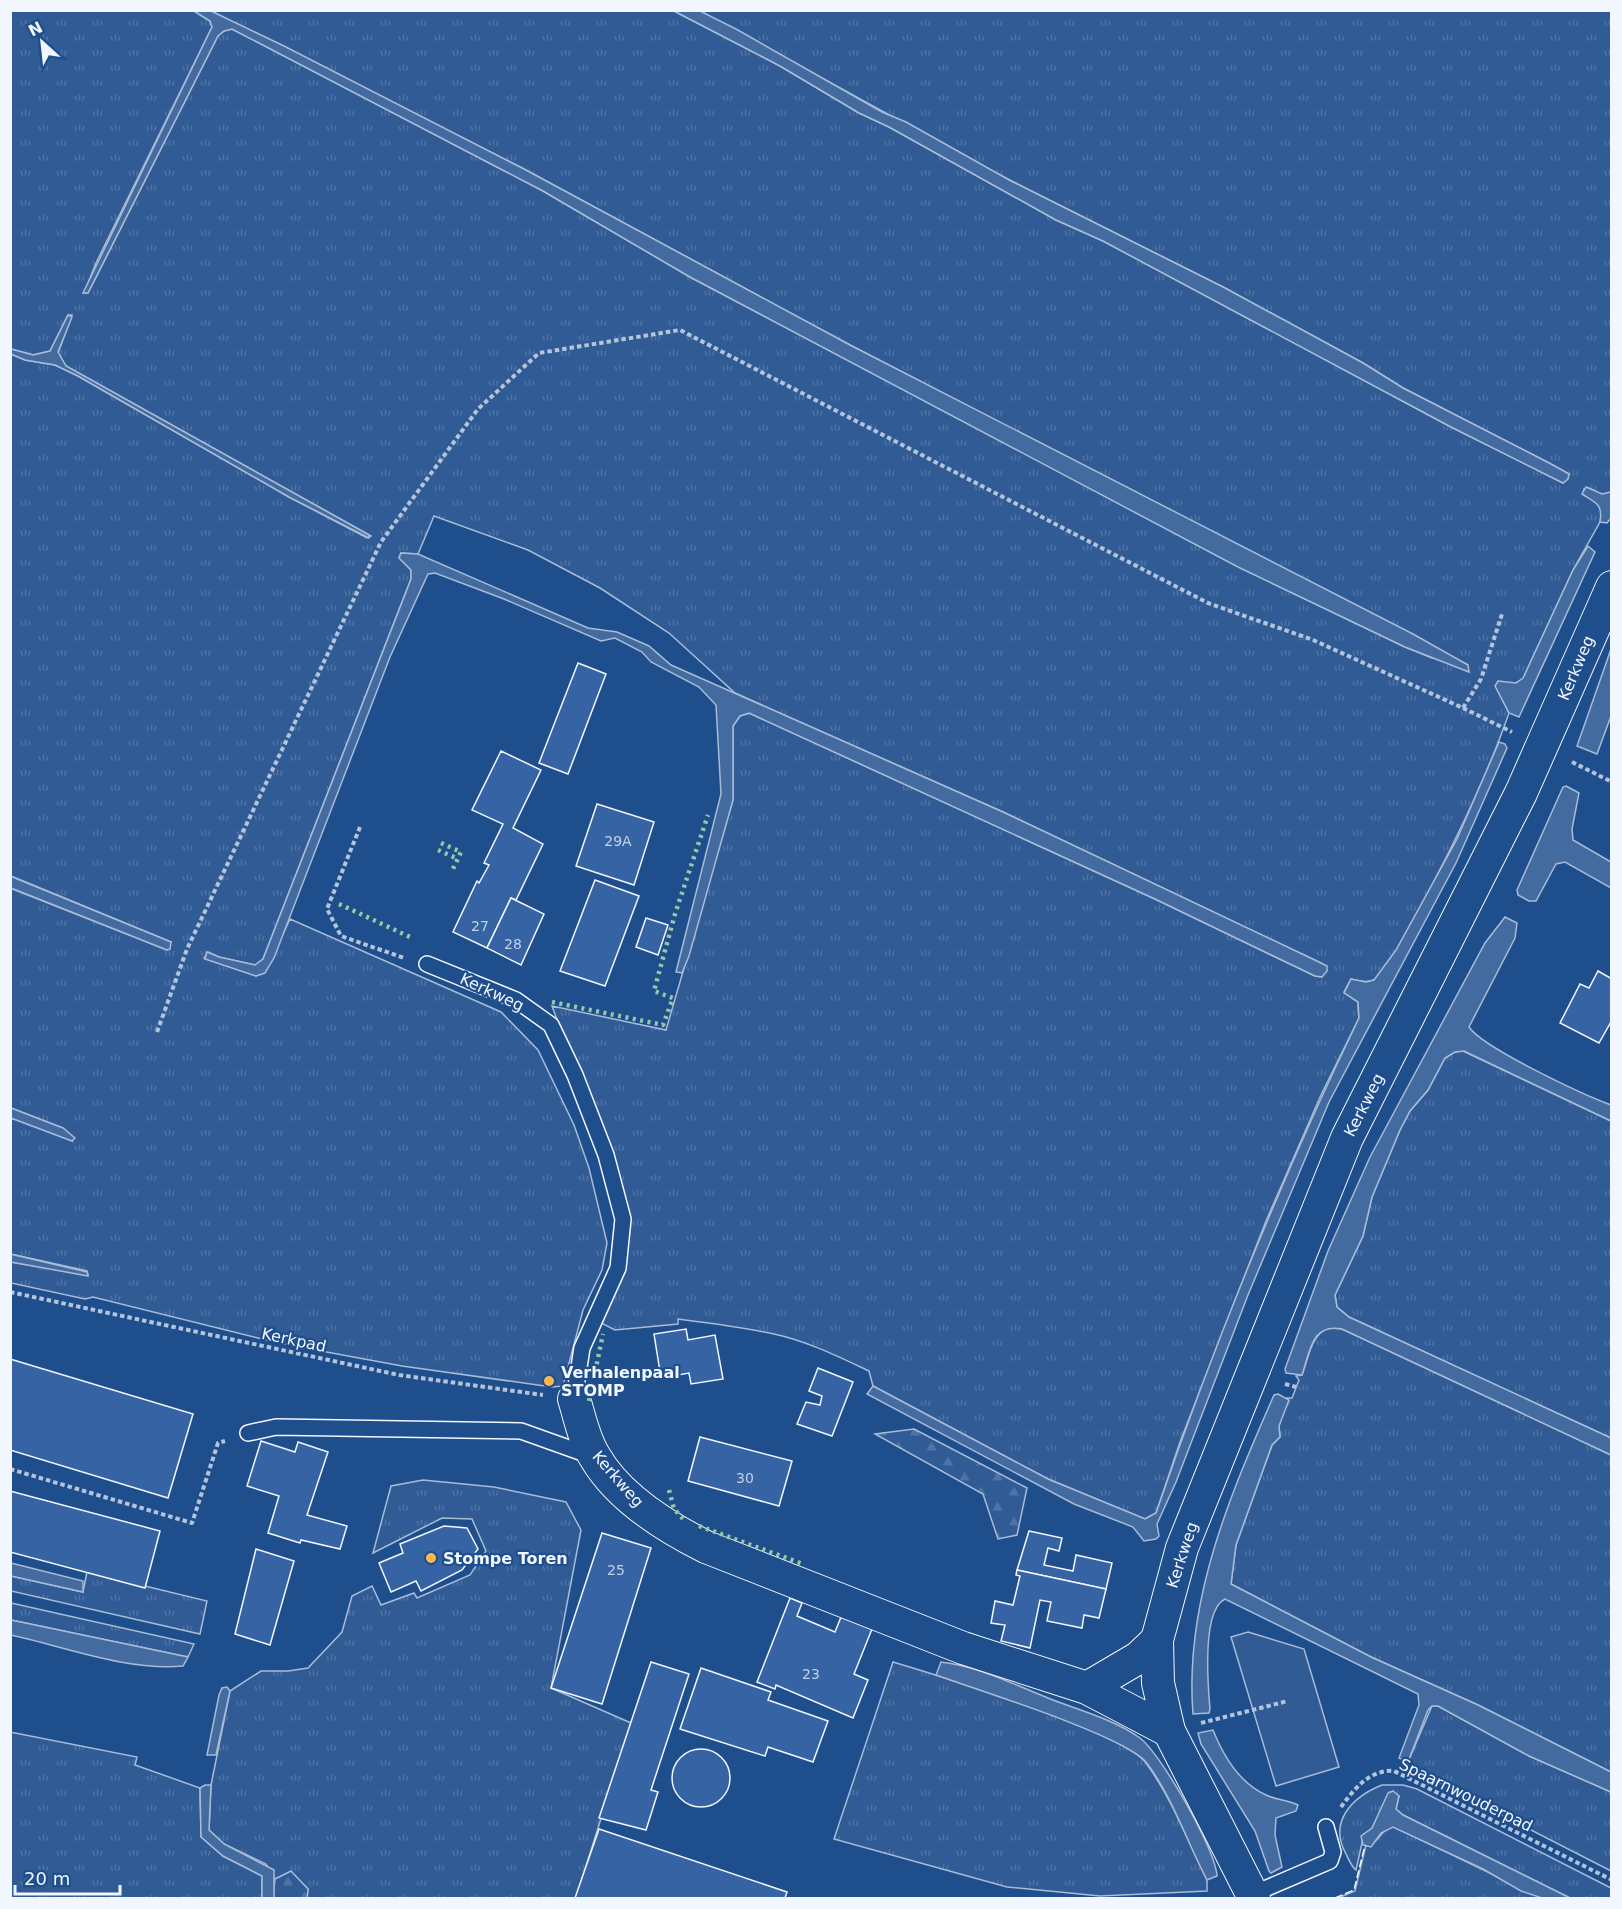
<svg xmlns="http://www.w3.org/2000/svg" width="1622" height="1909" font-family="'DejaVu Sans',sans-serif">
<style>
.grass{fill:url(#grass-tufts);stroke:#a8bbd7;stroke-width:1.5}
.forest{fill:url(#forest-firs);stroke:#a8bbd7;stroke-width:1.5}
.built{fill:#305b95;stroke:#a8bbd7;stroke-width:1.5}
.water{fill:#446ba0;stroke:#a8bbd7;stroke-width:1.5}
.building{fill:#3563a3;stroke:#f2f6ff;stroke-width:1.5}
.lines{fill:none;stroke-linecap:round;stroke-linejoin:round}
.lane-casing{stroke:#f2f6ff;stroke-width:18}
.street-casing{stroke:#f2f6ff;stroke-width:34}
.path{stroke:#b3c4dc;stroke-width:4;stroke-dasharray:4.5 3;stroke-linecap:butt}
.lane{stroke:#1f4e8c;stroke-width:15}
.street{stroke:#1f4e8c;stroke-width:32}
.hedge{stroke:#97c8a6;stroke-width:4.5;stroke-dasharray:3 4.5;stroke-linecap:butt}
.fence{stroke:#f2f6ff;stroke-width:1.5;stroke-dasharray:8 3;stroke-linecap:butt}
.poi-dot{fill:#ffb74d;stroke:#1f4e8c;stroke-width:2}
.labels{text-anchor:middle;dominant-baseline:central;stroke-width:4.5;stroke-linejoin:round;paint-order:stroke}
.number-label{font-size:14px;fill:#c3d1e8}
.street-label{font-size:16px;fill:#f2f6ff;stroke:#1f4e8c}
.poi-label{font-size:16px;font-weight:bold;fill:#f2f6ff;stroke:#1f4e8c;text-anchor:start}
</style>
<defs>
<pattern id="grass-tufts" width="24" height="20" patternUnits="userSpaceOnUse" patternTransform="scale(1.5)"><rect width="24" height="20" fill="#305b95"/><path d="M3 7l-1-3M5 7V3M7 7l1-3M15 17l-1-3M17 17v-4M19 17l1-3" fill="none" stroke="#4e73a5"/></pattern>
<pattern id="forest-firs" width="22" height="20" patternUnits="userSpaceOnUse" patternTransform="scale(1.5)"><rect width="22" height="20" fill="#305b95"/><path d="M5 1l3.5 6h-7zM16 11l3.5 6h-7z" fill="#4e73a5"/></pattern>
</defs>
<rect width="100%" height="100%" fill="#1f4e8c"/>
<g class="grass">
<path d="M11,11h183l16,10 2,6 -116,236 -12,30h4l130,-257 6,-5 8,-2 311,162 147,86 557,294 158,76 27,11 36,7 -618,-320 -326,-176 -313,-158h463l106,55 79,47 30,14 167,93 47,21 348,186 112,56 6,-9 -18,-10 -148,-76 -40,-25 -138,-75 -241,-121 -284,-156h911v481l-9,3 -13,-7 -5,1 -1,5 16,10 3,7 -2,11 -27,48 -50,109 -7,4h-13l-5,8 11,22c-26,75 -63,148 -102,218 -8,14 -19,41 -33,49 -7,3 -16,1 -23,-1l-7,13 14,10 1,16 -38,77 -55,126 -86,221 -24,71 -11,6 -97,-40 -175,-93 -4,-15c-30,-14 -62,-30 -95,-37 -31,-7 -64,-11 -96,-15v5l-63,6 -16,-8 25,-64 6,-31 -6,-26 -72,-195 114,24 67,-230v-74l7,-10 9,-3 406,186 160,77 7,1 -1,-14 -318,-151 -268,-119 -66,-60 -69,-45 -72,-38 -94,-34 -16,38 -17,-1 -2,4 12,13v9l-148,380 -8,6 -36,-8 -11,-5 -4,6 52,18 9,-3 25,-54 211,93 37,38 36,75 15,43 18,75 -5,27 -19,40 -20,76 -11,1 -150,-21 -124,-23 -185,-46 -8,2 -74,-16v-21l77,13 -1,-4 -76,-17v-136l61,23 -9,-13 -52,-20 -1,-220 157,62 4,-8 -160,-66v-522l14,6 30,5 23,11 211,121 78,41 4,-2 -305,-170 -8,-13 14,-38h-4l-18,36 -17,4 -22,-6z"/>
<path d="M1463,1051l148,70v317l-262,-121 -12,-10 -2,-12 28,-59 9,-39 28,-67 10,-19 18,-21 17,-32 10,-6z"/>
<path d="M1329,1327l13,2 269,126v317l-133,-67 -107,-48 -140,-73 5,-39 36,-100 8,-8 -1,-11 8,-28h5l7,-18 -3,-4 6,-1c7,-18 8,-39 27,-48z"/>
<path d="M423,1480l71,7 72,15 15,28 -30,158 80,35 -55,175h-269l1,-9 -17,-17 -16,7 -9,-15 -42,-20 -15,-14 2,-45 19,-94 31,-20h27l20,-3 34,-36 10,-36 20,-10 9,19 33,-12 3,5 53,-23 16,-24 -14,-32 -30,-1 -69,35 18,-67z"/>
<path d="M87,1572l120,29 -7,33 -189,-43v-15l72,16z"/>
<path d="M11,1603l183,41 -6,13 -177,-37z"/>
<path d="M893,1662c44,13 231,71 253,101 25,34 42,78 61,117v11l-107,5 -93,-9 -173,-48z"/>
<path d="M1432,1706h6l91,50 82,36v79l-197,-101 -6,-8z"/>
<path d="M10,1732l127,25 -2,8 65,23 1,49 22,19 39,20v22h-251z"/>
<path d="M1382,1785h21l14,4 194,99v10h-41l-167,-83 -7,-6 3,-13 -9,-4 -19,38 -7,4 -8,36c-5,-4 -7,-10 -10,-16 -18,-32 6,-57 36,-69z"/>
<path d="M1390,1825l152,73h-204l17,-7 11,-46 5,1z"/>
</g>
<g class="forest">
<path d="M914,1429l113,59 -10,47 -19,4 -15,-45 -108,-60z"/>
<path d="M291,1871l17,18 -1,9h-34l2,-19z"/>
</g>
<path class="built" d="M1248,1632l56,17 35,118 -63,19 -45,-149z"/>
<g class="water">
<path d="M194,11h17l73,35 240,123 326,176 563,289 55,31 1,7 -64,-25 -167,-80 -548,-290 -147,-86 -311,-162 -8,2 -6,5 -130,257h-5l129,-266 -2,-6z"/>
<path d="M674,11h26l36,18 146,83 24,10 105,59 214,107 138,75 40,25 148,76 18,10 -1,5 -5,4 -112,-56 -348,-186 -47,-21 -167,-93 -30,-14 -79,-47z"/>
<path d="M68,315l4,2 -14,35 8,14 303,169v3l-80,-41 -211,-121 -23,-11 -30,-5 -14,-6v-5l22,6 17,-4z"/>
<path d="M1586,487l16,7 9,-2v26l-4,5 -7,-1c3,-18 -4,-19 -18,-28z"/>
<path d="M1588,546l7,6 -76,165 -10,-4 -14,-27 3,-5 18,2 7,-5 50,-108z"/>
<path d="M401,553l17,1 170,74 29,4 32,14 22,19 332,147 318,151 6,3v5l-5,6 -7,-1 -160,-77 -406,-186 -9,3 -7,10v74l-44,156 -7,17 -6,-1 45,-178 -5,-89 -17,-18 -48,-25 -9,-10 -27,-14 -14,3 -97,-42 -69,-26 -7,1 -38,83 -116,301 -9,15 -9,3 -51,-17 2,-7 12,5 36,8 8,-6 148,-380v-9l-12,-12z"/>
<path d="M1611,649v67l-14,38 -20,-8z"/>
<path d="M1499,742l6,2 2,4 -51,115 -127,239 -81,193 -72,187 -19,42 2,12 -3,3 -12,2 -11,-14 -59,-23 -207,-110 6,-8 175,93 97,40 11,-6c58,-169 125,-334 203,-495l-1,-16 -14,-9 7,-14 15,3 8,-2 22,-30 61,-111z"/>
<path d="M1566,786l13,7 -7,36 1,11 38,22v26l-46,-26 -9,2 -20,37h-7l-11,-6 -1,-5 46,-103z"/>
<path d="M10,876l161,66 -1,7 -3,1 -156,-62z"/>
<path d="M1505,917l12,6 -2,15 -46,89c14,21 115,68 142,78v16l-147,-70 -9,1 -10,6 -17,32 -18,21 -10,19 -28,67 -9,39 -28,59 2,12 12,10 262,121v17l-269,-126c-31,-6 -32,23 -40,46l-16,-2 -1,-4 43,-118 42,-94 115,-214z"/>
<path d="M11,1108l52,20 12,10 -3,3 -61,-23z"/>
<path d="M10,1254l77,18 1,4 -77,-14z"/>
<path d="M1278,1394l11,6 -10,26 1,11 -8,8 -36,100 -5,39 140,73 107,48 133,67v20l-82,-36 -91,-50h-6l-4,4 -20,52 -9,-4 20,-53 -1,-11 -193,-95c-24,12 -17,87 -15,110l-1,4 -16,1c-9,-112 37,-219 81,-319z"/>
<path d="M11,1563l72,18v11l-72,-16z"/>
<path d="M11,1620l177,37 -5,9c-57,5 -117,-19 -172,-31z"/>
<path d="M941,1662c38,4 76,24 112,38 29,11 62,20 87,38 21,16 76,112 77,138l-10,4c-20,-38 -35,-84 -61,-118 -21,-26 -171,-73 -210,-87z"/>
<path d="M227,1687l3,4 -14,64h-9l12,-60 3,-7z"/>
<path d="M1213,1730c10,25 26,53 53,65 10,5 22,5 32,10l-2,6 -20,7 -1,17 7,32 -11,6 -2,-2 -14,-40 -54,-87 -3,-11z"/>
<path d="M205,1785h6l-2,45 15,14 50,26v28h-12v-22l-39,-20 -22,-19 -1,-49z"/>
<path d="M1393,1791l6,5 -3,13 7,6 167,83h-28l-21,-7 -38,-22 -90,-42 -12,6 -10,14 -8,-2 -2,-9 11,-8 16,-35z"/>
</g>
<g class="building">
<path d="M578,663l28,11 -38,100 -29,-11z"/>
<path d="M501,751l40,19 -28,58 30,16 -27,56 -5,-2 -24,50 -34,-16 24,-51 2,2 10,-18 -5,-2 19,-39 -31,-14z"/>
<path d="M597,804l57,18 -20,63 -58,-19z"/>
<path d="M595,880l44,16 -34,90 -45,-15z"/>
<path d="M511,898l33,16 -23,51 -34,-17z"/>
<path d="M646,918l22,7 -10,30 -22,-8z"/>
<path d="M1598,971l14,8v41l-13,23 -39,-20 20,-39 9,4z"/>
<path d="M686,1329l2,11 27,-5 8,44 -32,5 -2,-11 -28,5 -7,-44z"/>
<path d="M10,1359l183,55 -25,84 -158,-48z"/>
<path d="M818,1368l35,14 -21,54 -35,-12 9,-22 14,3 2,-9 -13,-5z"/>
<path d="M700,1437l92,24 -13,45 -91,-25z"/>
<path d="M261,1441l34,11 3,-10 30,10 -21,63 40,11 -7,23 -39,-9 -1,3 -32,-10 11,-37 -32,-10z"/>
<path d="M10,1491l150,40 -15,57 -135,-36z"/>
<path d="M444,1526l23,2 11,21 -16,21 -41,21 -5,-10 -25,11 -12,-29 24,-10 -3,-9z"/>
<path d="M1029,1531l33,7 -3,13 -11,-3 -4,17 29,6 3,-16 36,8 -6,26 -89,-19z"/>
<path d="M602,1533l49,15 -49,156 -51,-16z"/>
<path d="M256,1549l38,12 -24,84 -35,-11z"/>
<path d="M1017,1570l89,19 -7,29 -15,-3 -2,13 -35,-7 4,-19 -11,-2 -10,48 -29,-7 4,-16 -14,-2 4,-22 18,4 7,-29 -4,-1z"/>
<path d="M790,1598l12,5 -5,13 38,16 6,-15 31,12 -18,45 14,6 -15,38 -77,-33 -1,4 -18,-7z"/>
<path d="M651,1662l38,12 -38,116 7,2 -12,38 -47,-12z"/>
<path d="M701,1668l70,24 -3,8 60,21 -15,41 -45,-15 -3,9 -85,-27z"/>
<circle cx="701" cy="1778" r="29"/>
<path d="M599,1829l188,63 -2,6h-210z"/>
</g>
<g class="lines">
<g class="lane-casing">
<g id="lane">
<path d="M427,964l89,36 35,25 24,50 31,80 17,64 -5,49 -36,80 -8,51"/>
<path d="M248,1433l28,-6 245,4 70,25"/>
<path d="M1253,1894l77,-33 3,-9 -7,-25"/>
</g>
</g>
<g class="street-casing">
<g id="street">
<path d="M574,1399c6,19 10,41 21,58 23,40 71,70 111,90l257,101 124,40 82,43"/>
<path d="M1087,1688l51,-30 19,-18"/>
<path d="M1254,1898l-85,-167 -11,-48 -1,-43 25,-92 165,-410 174,-345 91,-206"/>
</g>
</g>
<g class="path">
<path d="M1463,708l49,24"/>
<path d="M1572,762l40,20"/>
<path d="M360,827l-33,82 14,27 63,22"/>
<path d="M157,1032l30,-83 194,-407 97,-133 61,-56 141,-23 528,273 105,37 150,68 18,-29 21,-65"/>
<path d="M10,1292l389,83 144,20"/>
<path d="M1285,1384l11,3"/>
<path d="M10,1469l182,54 26,-80 7,-2"/>
<path d="M1201,1723l87,-22"/>
<path d="M1341,1807c13,-18 29,-38 53,-36l218,109"/>
</g>
<use href="#lane" class="lane"/>
<use href="#street" class="street"/>
<g class="hedge">
<path d="M441,843l20,9 -9,19"/>
<path d="M438,850l20,9"/>
<path d="M339,904l71,33"/>
<path d="M552,1002l111,23 10,-27 -19,-7 21,-77 33,-99"/>
<path d="M589,1401l14,-67"/>
<path d="M669,1490l5,19 11,12"/>
<path d="M699,1526l104,38"/>
</g>
<path class="fence" d="M1335,1898l19,-8 11,-45"/>
</g>
<g class="poi-dot">
<circle cx="549" cy="1381" r="6"/>
<circle cx="431" cy="1558" r="6"/>
</g>
<g class="labels">
<g class="number-label">
<text x="618" y="841">29A</text>
<text x="480" y="926">27</text>
<text x="513" y="944">28</text>
<text x="745" y="1478">30</text>
<text x="616" y="1570">25</text>
<text x="811" y="1674">23</text>
</g>
<g class="street-label">
<text transform="translate(1576 668) rotate(-67)">Kerkweg</text>
<text transform="translate(492 992) rotate(25)">Kerkweg</text>
<text transform="translate(1364 1105) rotate(-63)">Kerkweg</text>
<text transform="translate(294 1340) rotate(12)">Kerkpad</text>
<text transform="translate(618 1479) rotate(49)">Kerkweg</text>
<text transform="translate(1182 1555) rotate(-72)">Kerkweg</text>
<text transform="translate(1466 1795) rotate(26)">Spaarnwouderpad</text>
</g>
<g class="poi-label">
<text x="561" y="1372">Verhalenpaal<tspan x="561" dy="18">STOMP</tspan></text>
<text x="443" y="1558">Stompe Toren</text>
</g>
</g>
<rect width="1622" height="1909" fill="none" stroke="#f2f6ff" stroke-width="24"/>
<g transform="translate(42 42) rotate(333)" stroke="#1f4e8c" stroke-width="4.5" paint-order="stroke">
<path d="M0-4.5L10 22L0 15L-10 22Z" fill="#f2f6ff"/>
<text y="-9" font-size="16" font-weight="bold" text-anchor="middle" fill="#f2f6ff">N</text>
</g>
<path d="M15 1885v9h105v-9" fill="none" stroke="#f2f6ff" stroke-width="3"/>
<text x="24" y="1885" font-size="18" fill="#f2f6ff" stroke="#1f4e8c" stroke-width="4.5" paint-order="stroke">20 m</text>
</svg>
